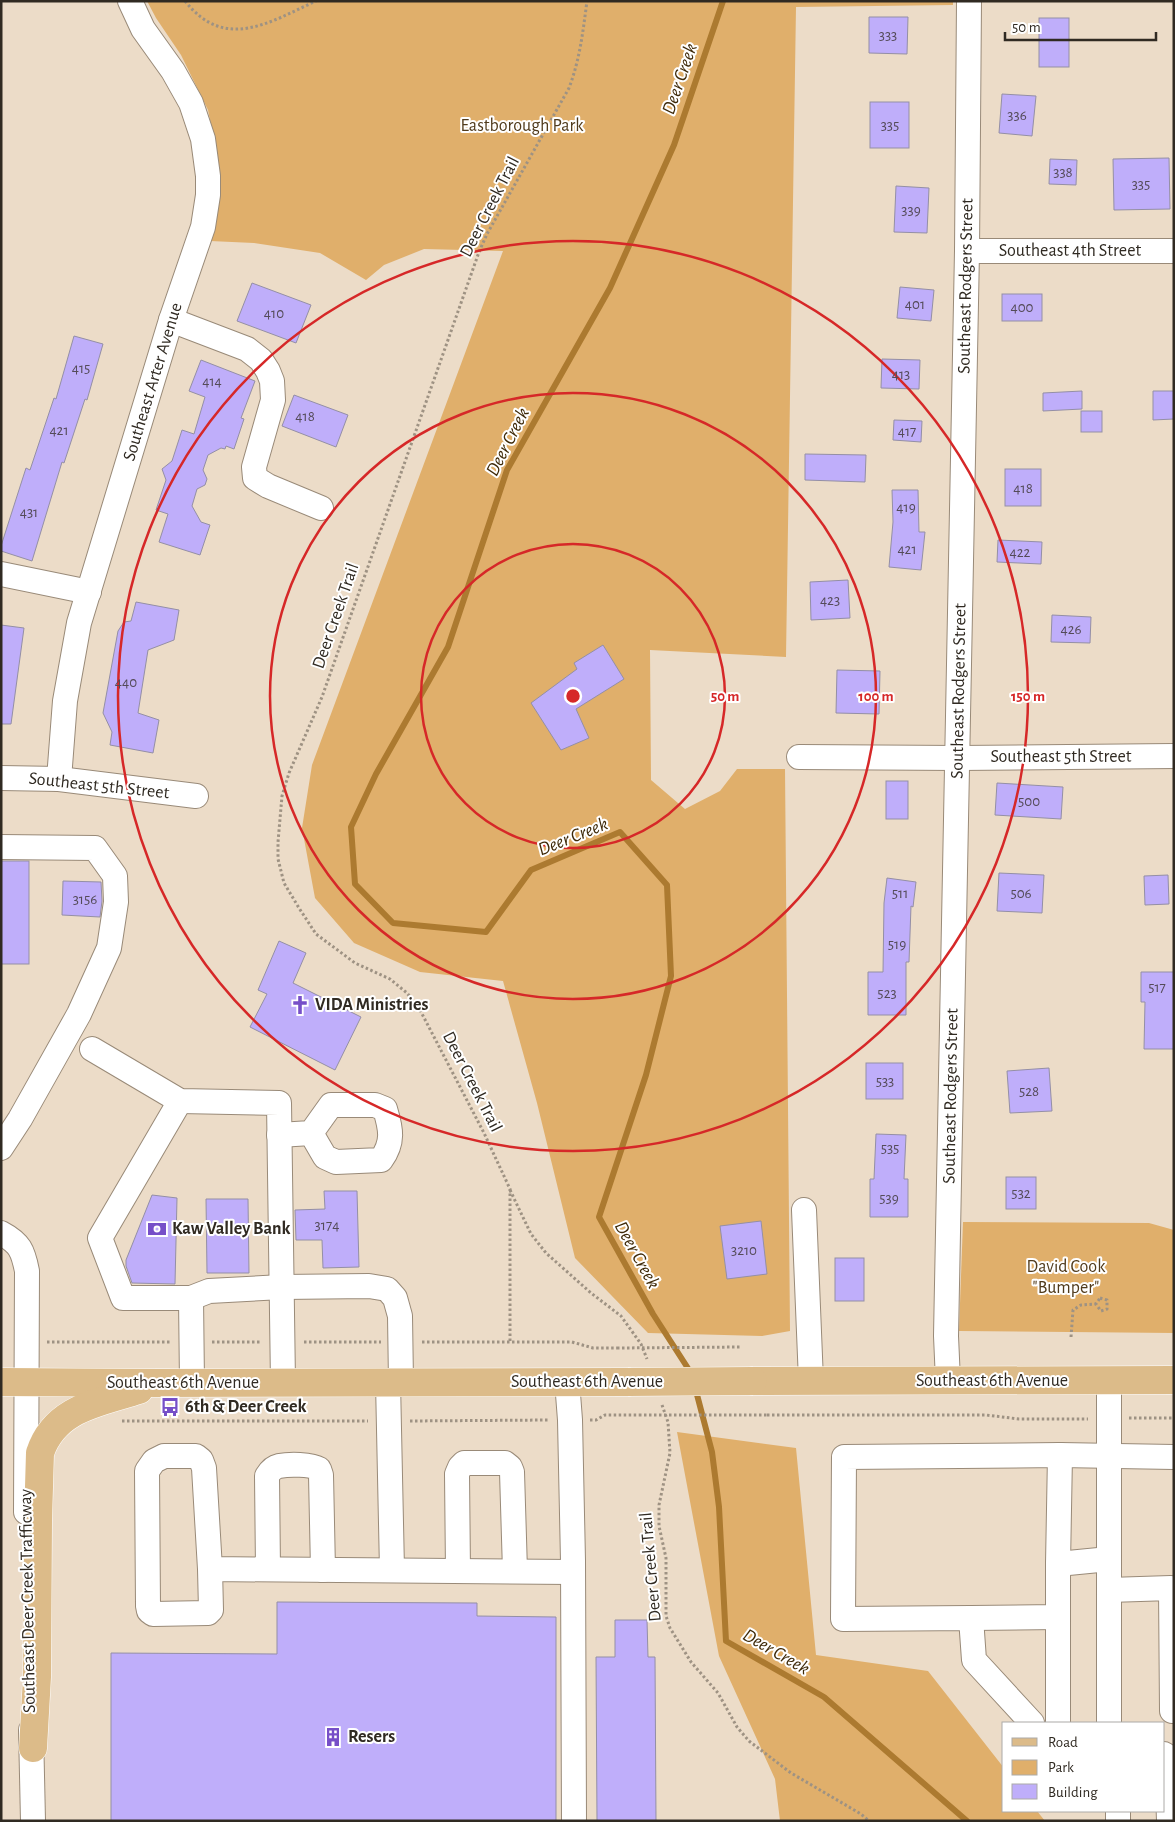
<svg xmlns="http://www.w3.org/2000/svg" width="1175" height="1822" font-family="'Alegreya Sans',sans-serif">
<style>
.green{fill:#e0af6b}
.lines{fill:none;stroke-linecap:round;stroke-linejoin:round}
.stream{stroke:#ac7a30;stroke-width:6}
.building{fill:#bfaefa;stroke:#948fa5}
.minor-casing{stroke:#998a78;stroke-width:26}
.major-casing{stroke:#fff;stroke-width:29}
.path{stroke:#9e9283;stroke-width:3;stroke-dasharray:2.5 2.5;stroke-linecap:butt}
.minor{stroke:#fff;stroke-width:24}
.major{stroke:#dcbb89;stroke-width:28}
.major-bridge-casing{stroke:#fff;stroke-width:29;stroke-linecap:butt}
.path-bridge{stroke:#9e9283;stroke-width:3;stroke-dasharray:2.5 2.5;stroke-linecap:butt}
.major-bridge{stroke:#dcbb89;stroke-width:28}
.ring{fill:none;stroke:#d62828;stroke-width:2.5}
.labels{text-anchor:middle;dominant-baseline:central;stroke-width:4;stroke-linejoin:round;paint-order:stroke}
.number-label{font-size:15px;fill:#544b58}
.park-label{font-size:18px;fill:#503a1b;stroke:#fff}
.street-label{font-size:18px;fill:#302a22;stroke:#fff}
.poi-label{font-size:18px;font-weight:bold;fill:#302a22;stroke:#fff;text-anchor:start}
.water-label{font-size:19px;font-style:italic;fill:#3e2908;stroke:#fff}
.centre{fill:#d62828;stroke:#fff;stroke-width:2.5}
.ring-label{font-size:15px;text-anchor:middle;font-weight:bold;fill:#d62828;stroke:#fff;stroke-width:4;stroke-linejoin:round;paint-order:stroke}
</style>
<rect width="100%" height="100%" fill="#ecdcc8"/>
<g class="green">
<path d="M147,1h806v4l-157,2 -10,650 -136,-7 1,130 34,29 35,-18 17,-22h48l5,562 -28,5 -114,-3 -73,-75 -38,-155 -34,-122 -83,-9 -66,-29 -39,-45 -13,-70 10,-63 191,-514 -79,-2 -40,16 -18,15 -46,-27 -66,-10 -44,-2 10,-71 -12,-60 -27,-55 -25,-37z"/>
<path d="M963,1222l186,1 25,7v103l-215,-2z"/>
<path d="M677,1432l119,16 20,207 112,16 76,97v43h33l8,10h-265l-5,-42 -56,-123z"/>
</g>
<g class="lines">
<g class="stream">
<path d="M691,1373l-38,-59 -54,-97 47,-142 25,-99 -4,-91 -47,-53 -89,38 -45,62 -93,-9 -38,-39 -4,-57 25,-53 72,-127 59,-177 103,-182 64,-143 49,-144"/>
<path d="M695,1387l17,65 7,55 7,134 98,56 143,124"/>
</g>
</g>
<g class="building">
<path d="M869,17h39l-1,37 -38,-1z"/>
<rect x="1039" y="18" width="30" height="49"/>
<path d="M1002,94l34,2 -4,40 -33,-3z"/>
<rect x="870" y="102" width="39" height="46"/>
<path d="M1169,158l1,51 -56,1 -1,-51z"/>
<path d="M1050,159l27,1 -1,25 -27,-1z"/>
<path d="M896,186l33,2 -2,45 -33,-1z"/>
<path d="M252,283l59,22 -15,38 -59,-22z"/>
<path d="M900,287l34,3 -3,31 -34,-3z"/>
<rect x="1002" y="294" width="40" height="27"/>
<path d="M74,336l29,8 -16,56 -2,-1 -21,64 -2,-1 -30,99 -31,-10v-5l25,-78 4,2 24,-72 2,1z"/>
<path d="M882,359l38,1 -1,29 -38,-1z"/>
<path d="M201,360l54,21 -14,37 3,1 -10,30 -8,-3 -1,3 -4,-1 -13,7 -5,15 4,9 -2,6 -8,4 -5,17 9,16 9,3 -10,30 -41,-13 9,-28 -12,-4 10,-30 -4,-11 10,-8 10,-31 12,4 11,-37 -16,-6z"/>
<path d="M1082,391v18l-39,2v-18z"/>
<path d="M1153,391h21v28l-21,1z"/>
<path d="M294,395l54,20 -12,32 -54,-21z"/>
<rect x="1081" y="411" width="21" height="21"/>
<path d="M894,420l28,1 -1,21 -28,-2z"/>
<path d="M805,454l61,1 -1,27 -60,-2z"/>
<rect x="1005" y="469" width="36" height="37"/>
<path d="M892,490h26l1,42h6l-4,38 -32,-3 4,-45z"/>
<path d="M998,540l44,2 -1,22 -44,-2z"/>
<path d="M848,580l2,38 -39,2 -1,-38z"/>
<path d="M136,602l43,8 -5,30 -26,10 -10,63 21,7 -6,33 -43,-8 2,-13 -9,-19 15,-82 6,-9 7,-1z"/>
<path d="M1052,615l39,2 -1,26 -39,-1z"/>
<path d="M1,625l23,3 -13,96h-10z"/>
<path d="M603,645l21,34 -48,30 13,29 -28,12 -30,-47 46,-34 -3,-6z"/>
<path d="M837,670l43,1 -1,43 -43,-1z"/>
<rect x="886" y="781" width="22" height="38"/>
<path d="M997,783l66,4 -2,32 -66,-4z"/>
<rect x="1" y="861" width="28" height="103"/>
<path d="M999,873l45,2 -2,38 -45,-2z"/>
<path d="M1168,875l1,29 -24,1 -1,-29z"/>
<path d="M887,878l29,4 -3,25 -2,-1 -2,56h-3v53h-38v-43h15l1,-69z"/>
<path d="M63,881l38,1 1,19 -2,16 -38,-2z"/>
<path d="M279,941l27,12 -13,30 68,34 -26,53 -85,-43 17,-33 -9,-4z"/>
<path d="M1141,972h33v77h-30l1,-47h-4z"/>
<rect x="866" y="1063" width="37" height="36"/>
<path d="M1049,1068l3,43 -42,2 -3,-42z"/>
<path d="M876,1134l30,1 -2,44h4v38h-38v-38h4z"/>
<rect x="1006" y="1177" width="30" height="32"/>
<path d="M324,1191h33l2,76 -36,1 -1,-28h-26l-1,-30 30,-1z"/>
<path d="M152,1195l25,3 -2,86 -43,-1 -6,-17v-6z"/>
<path d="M206,1199h42l1,74h-42z"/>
<path d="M761,1221l6,53 -40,5 -7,-53z"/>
<rect x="835" y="1258" width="29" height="43"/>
<path d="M277,1602l200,1v13l79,1v204h-445v-168l166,1z"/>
<path d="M615,1620h32l1,37h7l1,164h-59l-1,-164h19z"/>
</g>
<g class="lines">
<g class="minor-casing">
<g id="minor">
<path d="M967,251h207"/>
<path d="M171,320l76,29 14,11 7,11 4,10 1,19 -19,67 1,11 13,8 53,22"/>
<path d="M1,574l88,18"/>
<path d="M799,757l159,1 216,-2"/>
<path d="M1,778l58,1 137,17"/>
<path d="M59,779l6,-78 14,-78 92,-303 32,-93 5,-32v-19l-5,-37 -12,-36 -18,-32 -30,-42 -13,-28"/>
<path d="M1,847l94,1 20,28 1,26 -7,46 -30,66 -59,105 -19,29"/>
<path d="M92,1049l88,52 99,2 4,280"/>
<path d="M180,1101l-80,137 23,60h68l1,85"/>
<path d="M279,1135l32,-2 14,24 11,5 45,-2c13,-18 10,-31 4,-51l-10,-4h-44l-20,28"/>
<path d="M804,1210l7,171"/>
<path d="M1,1233c19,10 22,18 26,38l-1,241"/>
<path d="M191,1298l18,-7 73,-4 87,-1 18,3 8,9 5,18 1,66"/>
<path d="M1109,1380v343"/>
<path d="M567,1381l3,39 3,141 1,260"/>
<path d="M948,1381l-2,-45 21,-1085 2,-250"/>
<path d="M388,1382l4,188"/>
<path d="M1058,1564l2,-109"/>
<path d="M210,1569l-6,-101 -3,-8 -5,-4h-32l-10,5 -7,10 1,135 1,5 4,3 55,-1 3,-3 -1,-41 363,3"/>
<path d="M268,1569l-1,-93c3,-5 7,-9 12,-10 10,-2 32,-2 40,3l2,6 2,95"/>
<path d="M458,1571l-1,-97 3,-7 4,-4h41l5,4 2,5 3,99"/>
<path d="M1109,1590l62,-2 1,123"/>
<path d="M1058,1617v106"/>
<path d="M971,1618l87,-1v-53l51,-5"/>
<path d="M1032,1723l-58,-63 -3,-42 -128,1 1,-162 216,-2 114,2"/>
<path d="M31,1730l2,91"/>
<path d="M1164,1754l3,2 2,65"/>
<path d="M1118,1811v10"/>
</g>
</g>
<g class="major-casing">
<g id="major">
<path d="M753,1381l421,-1"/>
<path d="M1,1382l158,1 469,-1"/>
<path d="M33,1748l4,-71 1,-156 2,-68c15,-45 58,-50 99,-63"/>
</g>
</g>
<g class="path">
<path d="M185,1c40,51 85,21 131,0"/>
<path d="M510,1190l21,44 15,19 45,40 30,23 20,28 6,15"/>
<path d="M1100,1298l7,2v9l-6,2 -5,-7z"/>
<path d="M1071,1337l2,-27 8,-5 15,-1"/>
<path d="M510,1341v-152l-26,-56 -64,-123 -13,-17 -17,-14 -35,-16 -39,-29 -17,-26 -15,-25 -6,-24v-17l4,-46 7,-23 33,-76 157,-445 8,-18 82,-146c11,-29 14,-57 18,-87"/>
<path d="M47,1342h124"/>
<path d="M212,1342h49"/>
<path d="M304,1342h77"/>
<path d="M422,1342h150l21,6h24"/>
<path d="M662,1405l6,17 2,31 -11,52v21l7,32v58l4,12 21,34 27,31 19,34 12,14 42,32 70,41 8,7"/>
<path d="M767,1415h219l33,4h69"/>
<path d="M1129,1418h45"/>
<path d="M590,1420h6l9,-5h34"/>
<path d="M122,1421h246"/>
<path d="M410,1421l138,-1"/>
</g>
<use href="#minor" class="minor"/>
<use href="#major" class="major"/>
<g class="major-bridge-casing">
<path id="major-bridge" d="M628,1382l125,-1"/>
</g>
<g class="path-bridge">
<path d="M617,1348l124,-1"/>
<path d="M639,1415h128"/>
</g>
<use href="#major-bridge" class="major-bridge"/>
</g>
<g class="ring">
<circle cx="573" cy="696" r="152"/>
<circle cx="573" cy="696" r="303"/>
<circle cx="573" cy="696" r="455"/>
</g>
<defs>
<g id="church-bare" transform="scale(1.5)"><path d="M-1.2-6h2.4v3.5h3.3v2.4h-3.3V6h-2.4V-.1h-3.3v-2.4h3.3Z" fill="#764fc8" stroke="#fff" stroke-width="2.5" paint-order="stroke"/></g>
<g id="bank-bare" transform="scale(1.5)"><path d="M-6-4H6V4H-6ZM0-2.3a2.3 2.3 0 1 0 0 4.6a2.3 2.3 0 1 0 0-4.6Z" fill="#764fc8" stroke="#fff" stroke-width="2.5" paint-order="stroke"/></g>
<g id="bus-bare" transform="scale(1.5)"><path d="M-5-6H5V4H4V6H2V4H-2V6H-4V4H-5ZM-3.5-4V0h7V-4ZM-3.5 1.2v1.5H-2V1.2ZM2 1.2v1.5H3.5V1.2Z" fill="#764fc8" stroke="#fff" stroke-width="2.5" paint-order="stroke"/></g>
<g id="building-bare" transform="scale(1.5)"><path d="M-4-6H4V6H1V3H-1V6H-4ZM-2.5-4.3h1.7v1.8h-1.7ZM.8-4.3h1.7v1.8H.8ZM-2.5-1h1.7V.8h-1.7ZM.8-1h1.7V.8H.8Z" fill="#764fc8" stroke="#fff" stroke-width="2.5" paint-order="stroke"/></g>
</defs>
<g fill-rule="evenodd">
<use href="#church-bare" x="300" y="1005"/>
<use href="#bank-bare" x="157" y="1229"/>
<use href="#bus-bare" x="170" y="1407"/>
<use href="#building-bare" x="333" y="1737"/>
</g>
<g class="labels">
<g class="number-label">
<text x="888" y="35">333</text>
<text x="1017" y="115">336</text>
<text x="890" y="125">335</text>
<text x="1063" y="172">338</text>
<text x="1141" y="184">335</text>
<text x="911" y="210">339</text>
<text x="915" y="304">401</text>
<text x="1022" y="307">400</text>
<text x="274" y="313">410</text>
<text x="81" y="368">415</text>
<text x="901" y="374">413</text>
<text x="212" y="381">414</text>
<text x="305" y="416">418</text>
<text x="59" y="430">421</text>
<text x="907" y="431">417</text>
<text x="1023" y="488">418</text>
<text x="906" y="507">419</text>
<text x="29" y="512">431</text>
<text x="907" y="549">421</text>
<text x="1020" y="552">422</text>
<text x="830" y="600">423</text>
<text x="1071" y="629">426</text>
<text x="126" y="682">440</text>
<text x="1029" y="801">500</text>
<text x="900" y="893">511</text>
<text x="1021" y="893">506</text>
<text x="85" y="899">3156</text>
<text x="897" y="944">519</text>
<text x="1157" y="987">517</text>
<text x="887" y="993">523</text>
<text x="885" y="1081">533</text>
<text x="1029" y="1091">528</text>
<text x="890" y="1148">535</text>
<text x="1021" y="1193">532</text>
<text x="889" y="1198">539</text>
<text x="327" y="1225">3174</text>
<text x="744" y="1250">3210</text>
</g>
<g class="park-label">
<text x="522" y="126">Eastborough Park</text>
<text x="1066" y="1267">David Cook<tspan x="1066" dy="21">"Bumper"</tspan></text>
</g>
<g class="street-label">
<text transform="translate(490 207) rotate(-63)">Deer Creek Trail</text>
<text x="1070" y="251">Southeast 4th Street</text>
<text transform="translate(966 286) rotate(-89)">Southeast Rodgers Street</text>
<text transform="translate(153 382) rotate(-73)">Southeast Arter Avenue</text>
<text transform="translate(336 616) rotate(-71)">Deer Creek Trail</text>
<text transform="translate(959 691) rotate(-89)">Southeast Rodgers Street</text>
<text x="1061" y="757">Southeast 5th Street</text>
<text transform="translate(99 786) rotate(6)">Southeast 5th Street</text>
<text transform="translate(472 1082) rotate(63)">Deer Creek Trail</text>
<text transform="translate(951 1096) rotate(-89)">Southeast Rodgers Street</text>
<text x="992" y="1381">Southeast 6th Avenue</text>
<text x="587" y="1382">Southeast 6th Avenue</text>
<text x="183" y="1383">Southeast 6th Avenue</text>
<text transform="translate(651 1567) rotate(-95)">Deer Creek Trail</text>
<text transform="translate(28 1601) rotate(-91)">Southeast Deer Creek Trafficway</text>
</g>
<g class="poi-label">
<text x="315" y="1005">VIDA Ministries</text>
<text x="172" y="1229">Kaw Valley Bank</text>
<text x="185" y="1407">6th &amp; Deer Creek</text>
<text x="348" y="1737">Resers</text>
</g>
<g class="water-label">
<text transform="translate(680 79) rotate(-71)">Deer Creek</text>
<text transform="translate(508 442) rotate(-63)">Deer Creek</text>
<text transform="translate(573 837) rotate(-22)">Deer Creek</text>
<text transform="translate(637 1255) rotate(61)">Deer Creek</text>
<text transform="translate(776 1652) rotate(30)">Deer Creek</text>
</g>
</g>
<circle cx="573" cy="696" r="8" class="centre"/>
<g class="ring-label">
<text x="725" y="701">50 m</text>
<text x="876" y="701">100 m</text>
<text x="1028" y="701">150 m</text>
</g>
<rect width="1175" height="1822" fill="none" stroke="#302a22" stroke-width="5"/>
<rect x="1002" y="1722" width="162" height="90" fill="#ffffff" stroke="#acaaa7"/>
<rect x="1012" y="1738" width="25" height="8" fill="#dcbb89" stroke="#acaaa7"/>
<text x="1048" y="1747" font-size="15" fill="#302a22">Road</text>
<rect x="1012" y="1760" width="25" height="15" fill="#e0af6b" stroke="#acaaa7"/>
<text x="1048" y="1772" font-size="15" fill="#302a22">Park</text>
<rect x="1012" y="1784" width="25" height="15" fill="#bfaefa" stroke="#acaaa7"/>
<text x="1048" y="1797" font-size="15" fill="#302a22">Building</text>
<path d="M1005 32v8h151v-8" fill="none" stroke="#302a22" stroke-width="2.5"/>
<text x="1012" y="32" font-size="15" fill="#302a22" stroke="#ffffff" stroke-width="4" paint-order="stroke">50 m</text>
</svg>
